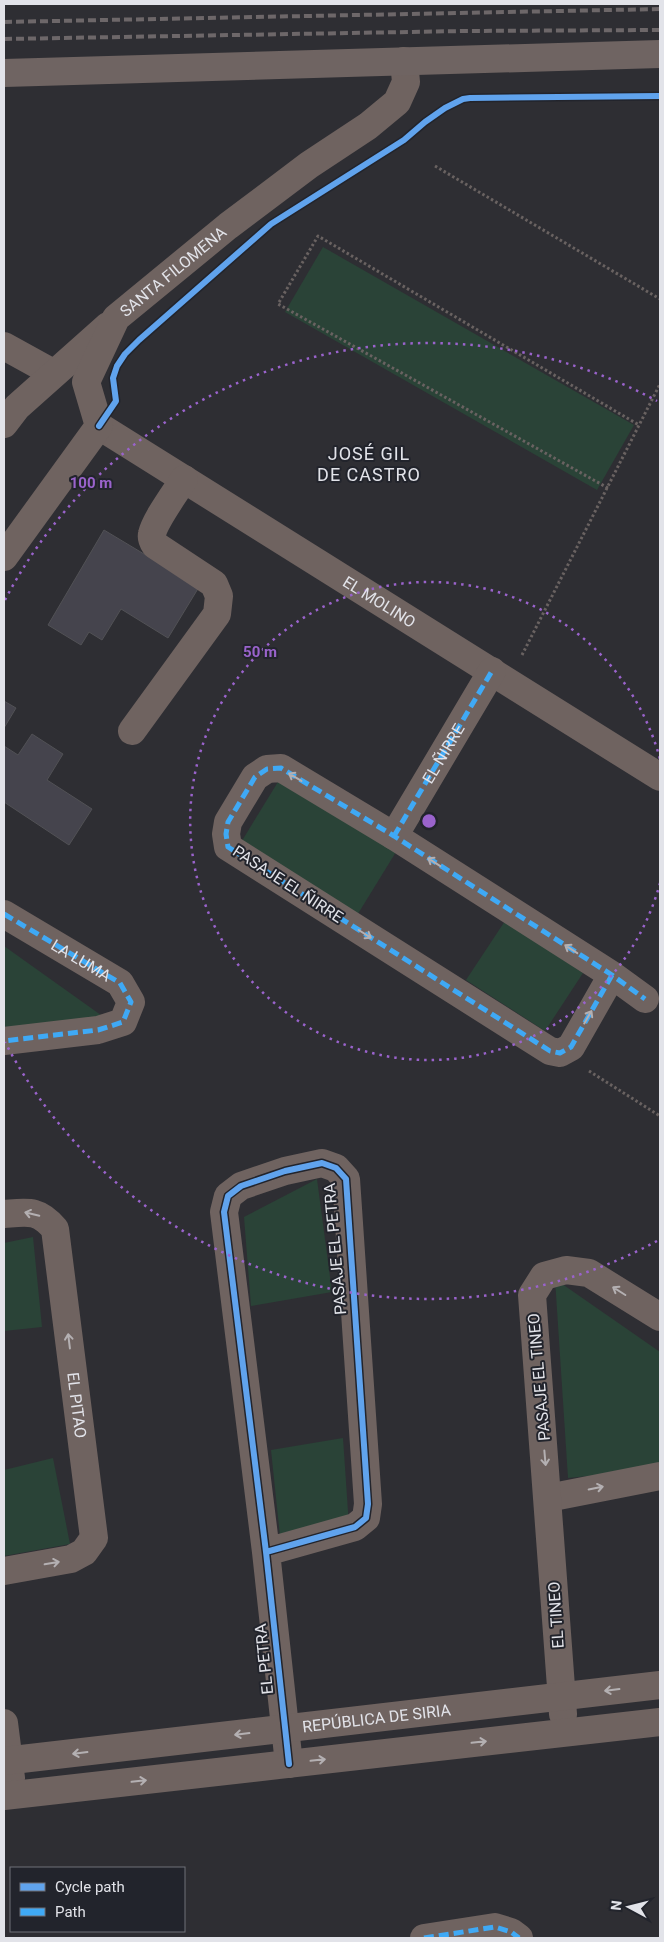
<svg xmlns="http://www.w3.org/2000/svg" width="664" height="1942" font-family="Roboto,sans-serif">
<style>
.green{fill:#2a4337}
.building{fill:#45444d;stroke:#515155}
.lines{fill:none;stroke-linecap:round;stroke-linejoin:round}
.path{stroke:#696261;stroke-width:3;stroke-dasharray:2.5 2.5;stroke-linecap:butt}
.minor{stroke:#6f6360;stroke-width:28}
.major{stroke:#6f6462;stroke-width:28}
.rail{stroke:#6d6769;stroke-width:4;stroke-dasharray:8 4;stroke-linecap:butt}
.quiet{stroke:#3fa9f5;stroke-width:5;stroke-dasharray:10 5;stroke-linecap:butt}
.cycleway-casing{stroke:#22242c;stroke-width:9}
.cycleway{stroke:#60a3ed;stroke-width:6}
.oneway{stroke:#b4b0b2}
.ring{fill:none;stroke:#9a63cc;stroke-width:2.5;stroke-dasharray:2.5 5}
.labels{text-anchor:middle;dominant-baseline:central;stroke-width:4;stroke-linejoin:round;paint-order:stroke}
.street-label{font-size:16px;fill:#e2e3e9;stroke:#22242c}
.neighbourhood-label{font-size:18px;letter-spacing:1px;fill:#e2e3e9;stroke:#22242c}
.centre{fill:#9a63cc;stroke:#22242c;stroke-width:2.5}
.ring-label{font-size:15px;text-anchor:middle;font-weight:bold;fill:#9a63cc;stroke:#22242c;stroke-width:4;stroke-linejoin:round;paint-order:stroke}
</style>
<rect width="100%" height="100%" fill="#2e2e33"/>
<g class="green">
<path d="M323,247l311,178 -37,65 -312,-178z"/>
<path d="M281,777l115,75 -40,65 -116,-73z"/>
<path d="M505,921l78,52 -38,58 -79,-51z"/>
<path d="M4,946l101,72 -101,10z"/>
<path d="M317,1179l15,113 -81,14 -7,-89z"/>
<path d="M33,1237l9,90 -38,4v-88z"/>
<path d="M555,1279l105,73v117l-92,9z"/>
<path d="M343,1438l6,88 -69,10 -9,-86z"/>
<path d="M53,1458l17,86 -66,12v-86z"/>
</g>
<g class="building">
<path d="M104,530l95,57 -31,51 -47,-29 -19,31 -13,-8 -8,13 -33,-20z"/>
<path d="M4,701l12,7 -12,20z"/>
<path d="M32,734l31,20 -16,26 45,29 -23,36 -65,-43v-56l14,9z"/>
</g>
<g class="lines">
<g class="path">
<path d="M435,166l225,133"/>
<path d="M608,488l-330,-184 40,-68 321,189"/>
<path d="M522,655l138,-271"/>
<path d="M589,1071l71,45"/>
</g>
<g class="minor">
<path d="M4,346l49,27"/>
<path d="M4,424l13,-17 91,-81"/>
<path id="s1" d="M99,426l561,351"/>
<path id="s2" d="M4,557l95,-131 -13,-44 30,-64 112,-92 81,-61 59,-39 29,-24 9,-20 -2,-21"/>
<path d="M132,731l85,-117 2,-18 -5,-12 -59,-39c-2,-3 -4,-7 -3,-11 3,-14 24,-42 32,-55"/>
<path id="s3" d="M394,836l98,-165"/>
<path d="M4,914l116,69 11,19 -8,20 -25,8 -94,11"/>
<path d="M612,975l-41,72 -11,6 -10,-2 -322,-204 -2,-13 2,-12 27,-45 12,-8 14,-1 113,68 218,139 33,24"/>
<path id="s4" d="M4,1214c24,-2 34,-5 51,15l39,309 -10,14 -13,7 -67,12"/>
<path d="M548,1498l112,-22"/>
<path d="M266,1552l89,-25 11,-9 2,-14 -22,-325 -10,-11 -14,-5 -37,8 -44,15 -13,10 -4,16 42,340 23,212"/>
<path d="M563,1714l-31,-419 12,-19 22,-6 23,3 71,44"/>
<path d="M4,1723l7,55"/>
<path id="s5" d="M4,1761l656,-76"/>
<path d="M4,1796l656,-74"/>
<path d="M424,1938l71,-11 16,5 8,6"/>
</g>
<path class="major" d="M4,73l656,-19"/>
<g class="rail">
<path d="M4,22l656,-13"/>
<path d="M4,39l461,-8 195,-1"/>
</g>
<g class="quiet">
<path d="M394,836l98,-165"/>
<path id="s6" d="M4,914l116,69 11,19 -8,20 -25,8 -94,11"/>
<path d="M612,975l-41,72 -11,6 -10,-2 -322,-204 -2,-13 2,-12 27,-45 12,-8 14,-1 113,68 218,139 33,24"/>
<path d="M424,1938l71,-11 16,5 8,6"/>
</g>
<g class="cycleway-casing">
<g id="cycleway">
<path d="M99,426l17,-25 -3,-23 4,-12 8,-12 14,-14 132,-116 133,-84 21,-18 20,-14 18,-9 7,-1 190,-2"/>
<path d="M266,1552l89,-25 11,-9 2,-14 -22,-325 -10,-11 -14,-5 -37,8 -44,15 -13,10 -4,16 42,340 23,212"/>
</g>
</g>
<use href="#cycleway" class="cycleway"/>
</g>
<defs><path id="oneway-shaft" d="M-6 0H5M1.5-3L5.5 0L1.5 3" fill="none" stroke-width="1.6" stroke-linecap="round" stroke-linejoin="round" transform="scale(1.25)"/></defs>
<g class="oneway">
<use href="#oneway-shaft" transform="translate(295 777) rotate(-149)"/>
<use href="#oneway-shaft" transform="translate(434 862) rotate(-147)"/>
<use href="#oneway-shaft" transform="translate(365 934) rotate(32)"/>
<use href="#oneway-shaft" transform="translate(571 949) rotate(-147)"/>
<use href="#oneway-shaft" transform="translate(588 1017) rotate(-60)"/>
<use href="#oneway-shaft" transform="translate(32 1214) rotate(-167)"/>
<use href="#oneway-shaft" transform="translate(619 1291) rotate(-148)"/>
<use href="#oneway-shaft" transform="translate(69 1341) rotate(-97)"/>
<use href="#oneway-shaft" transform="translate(545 1458) rotate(85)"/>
<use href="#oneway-shaft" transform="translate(596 1488) rotate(-12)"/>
<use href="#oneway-shaft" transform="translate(52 1563) rotate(-10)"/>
<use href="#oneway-shaft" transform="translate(612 1690) rotate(173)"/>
<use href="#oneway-shaft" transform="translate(242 1734) rotate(173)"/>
<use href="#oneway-shaft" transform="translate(479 1742) rotate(-6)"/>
<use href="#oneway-shaft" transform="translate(80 1753) rotate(173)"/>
<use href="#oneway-shaft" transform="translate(318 1760) rotate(-6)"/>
<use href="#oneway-shaft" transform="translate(139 1781) rotate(-6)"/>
</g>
<g class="ring">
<path d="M660 883A239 239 0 1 1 660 759"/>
<path d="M657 1241A478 478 0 0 1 5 1042M5 600A478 478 0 0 1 657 401"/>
</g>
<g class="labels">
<g class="street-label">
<text stroke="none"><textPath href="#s2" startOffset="352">SANTA FILOMENA</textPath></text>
<text stroke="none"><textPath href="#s1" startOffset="331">EL MOLINO</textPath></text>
<text stroke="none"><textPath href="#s3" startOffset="96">EL ÑIRRE</textPath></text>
<text transform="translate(288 884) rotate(33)">PASAJE EL ÑIRRE</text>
<text stroke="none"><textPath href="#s6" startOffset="90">LA LUMA</textPath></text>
<text transform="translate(335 1249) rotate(-95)">PASAJE EL PETRA</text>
<text transform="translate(539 1377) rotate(-95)">PASAJE EL TINEO</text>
<text stroke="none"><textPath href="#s4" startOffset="234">EL PITAO</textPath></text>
<text transform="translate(556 1615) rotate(-94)">EL TINEO</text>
<text transform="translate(264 1659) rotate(-96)">EL PETRA</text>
<text stroke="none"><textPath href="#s5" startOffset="375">REPÚBLICA DE SIRIA</textPath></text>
</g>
<g class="neighbourhood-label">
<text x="369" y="453">JOSÉ GIL<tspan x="369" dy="21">DE CASTRO</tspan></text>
</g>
</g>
<circle cx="429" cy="821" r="8" class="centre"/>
<g class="ring-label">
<text x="91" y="488">100 m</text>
<text x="260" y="657">50 m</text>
</g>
<rect width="664" height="1942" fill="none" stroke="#e2e3e9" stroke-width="10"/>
<rect x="10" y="1867" width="175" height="65" fill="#22242c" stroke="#6f7078"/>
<rect x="20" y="1883" width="25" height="8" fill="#60a3ed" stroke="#6f7078"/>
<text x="55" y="1892" font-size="15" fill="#e2e3e9">Cycle path</text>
<rect x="20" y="1908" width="25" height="8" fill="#3fa9f5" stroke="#6f7078"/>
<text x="55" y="1917" font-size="15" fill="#e2e3e9">Path</text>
<g transform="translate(629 1907) rotate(277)" stroke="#22242c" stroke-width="4" paint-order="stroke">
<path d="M0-4L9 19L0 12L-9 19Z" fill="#e2e3e9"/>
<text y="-8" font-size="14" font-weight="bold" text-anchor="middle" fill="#e2e3e9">N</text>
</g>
</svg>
